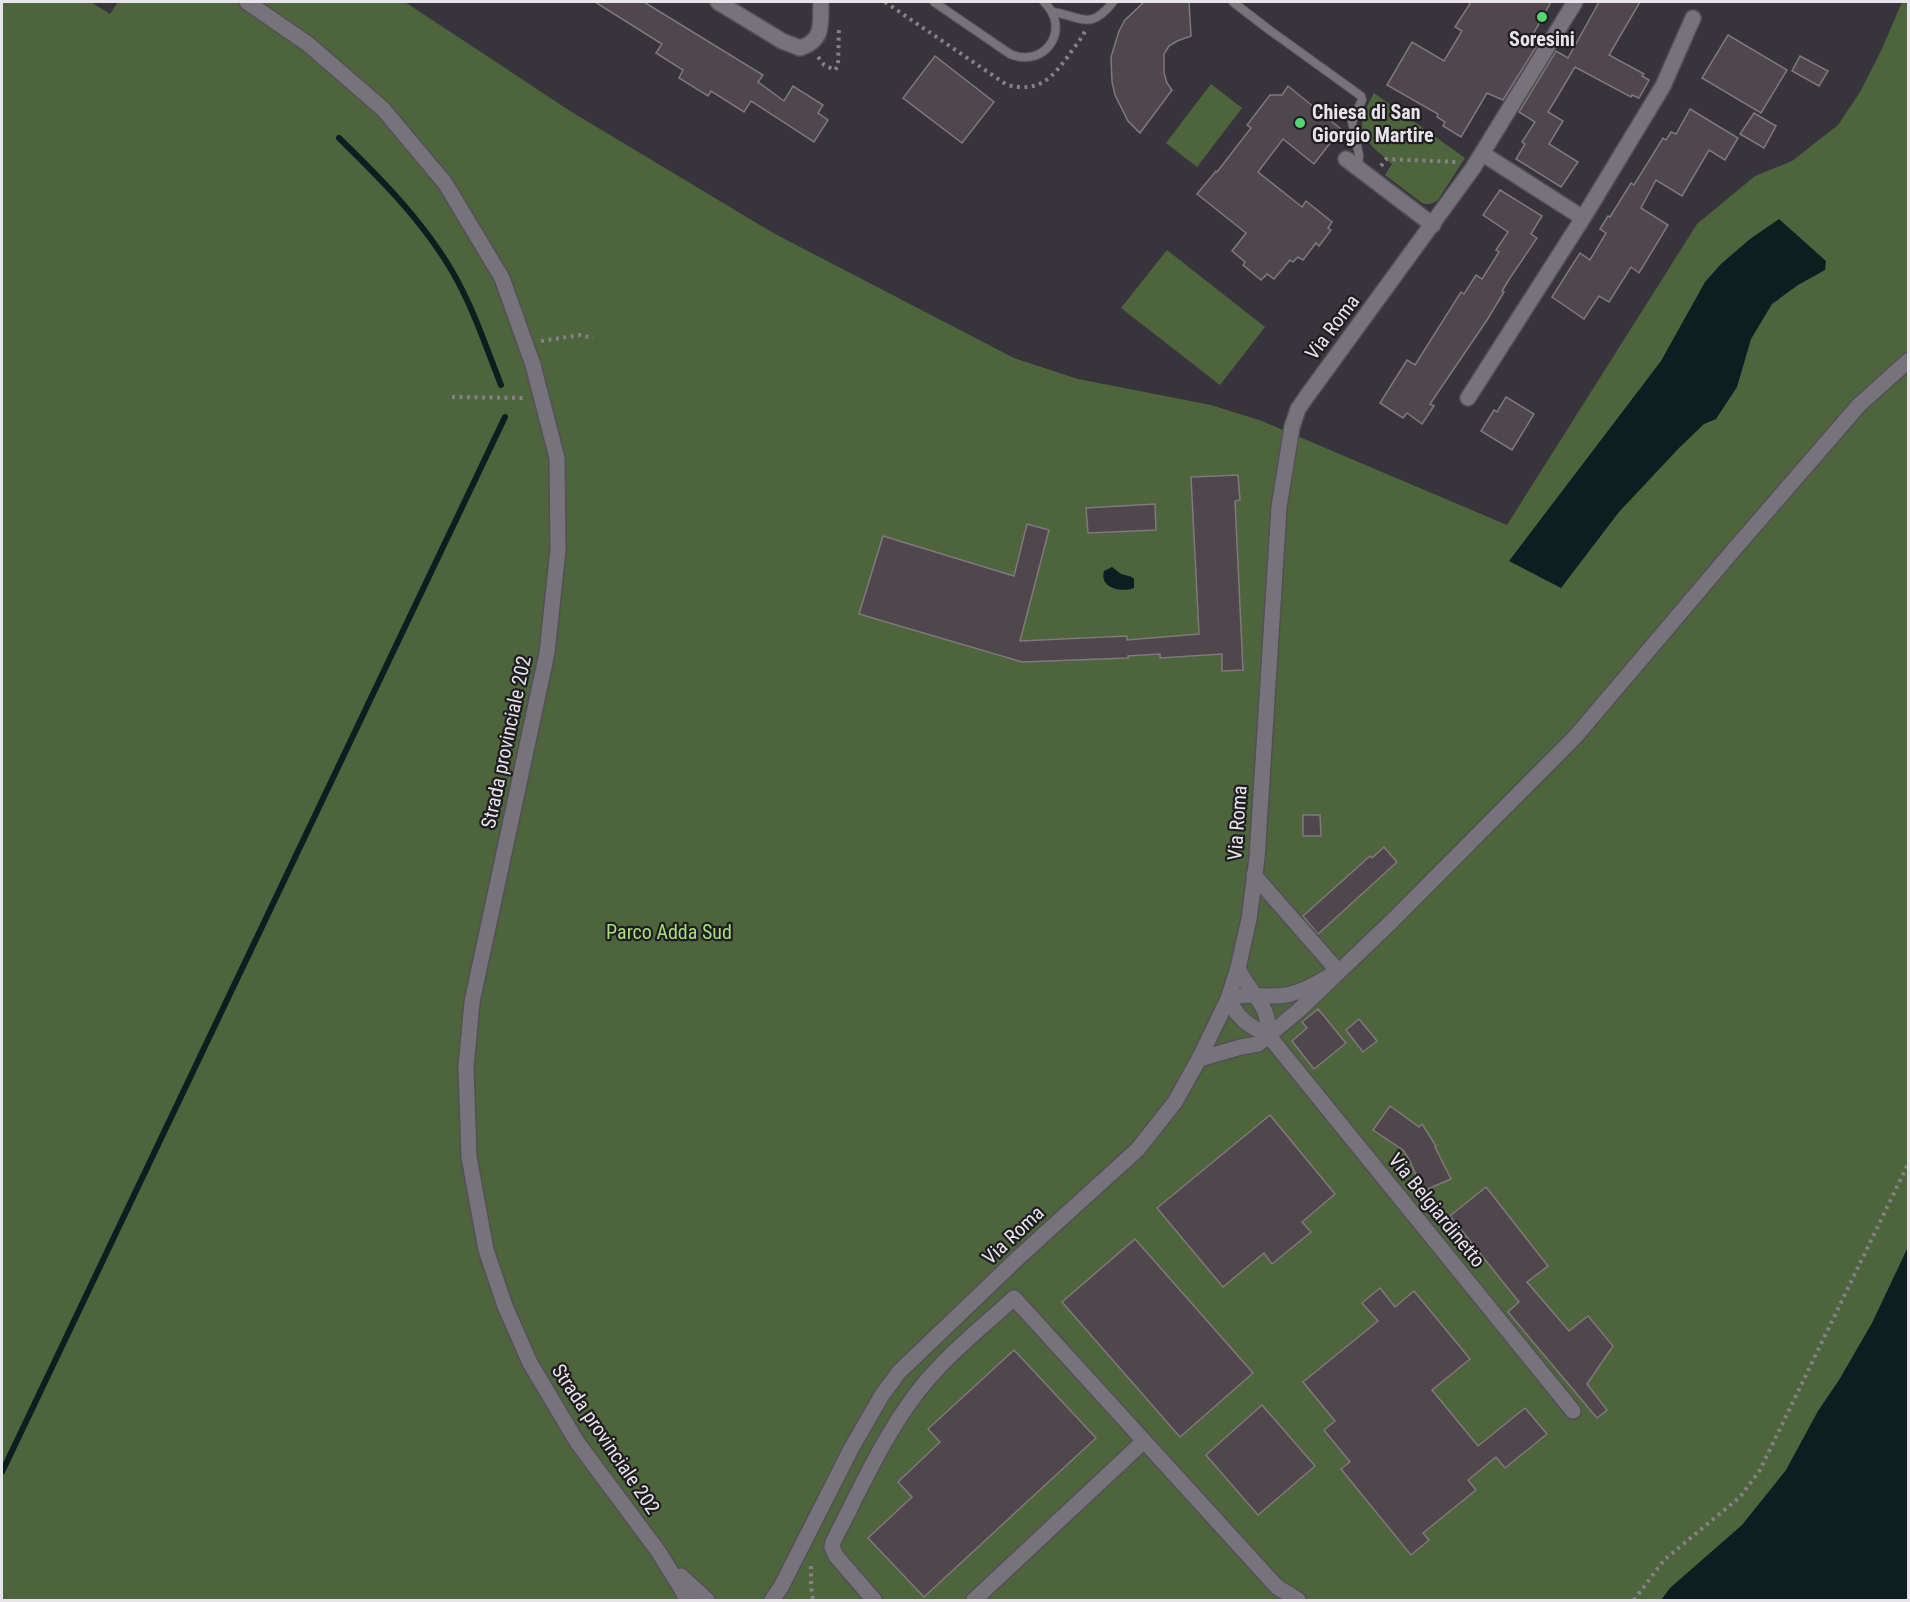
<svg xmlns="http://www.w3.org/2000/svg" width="1910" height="1602" font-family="'Roboto Condensed',sans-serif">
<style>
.green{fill:#4e643d}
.water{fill:#0e1d20}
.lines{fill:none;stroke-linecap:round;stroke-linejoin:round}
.stream{stroke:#0e1d20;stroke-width:6}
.building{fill:#4f474b;stroke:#81787d;stroke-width:1.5}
.service-casing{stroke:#535056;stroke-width:10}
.minor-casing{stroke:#535056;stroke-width:18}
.tertiary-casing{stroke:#535056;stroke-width:18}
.path{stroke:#848187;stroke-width:4;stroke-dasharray:3 4.5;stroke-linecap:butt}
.service{stroke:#77737b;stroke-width:8}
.minor{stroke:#77737b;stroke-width:15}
.tertiary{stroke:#77737b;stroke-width:15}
.poi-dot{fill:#56d671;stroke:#1f1d20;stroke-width:2}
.labels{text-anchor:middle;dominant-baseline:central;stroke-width:4.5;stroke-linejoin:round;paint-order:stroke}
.poi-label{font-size:20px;font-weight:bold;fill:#e8e5ea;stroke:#1f1d20}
.street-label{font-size:20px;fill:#e8e5ea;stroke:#1f1d20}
.park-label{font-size:20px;fill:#a9df7f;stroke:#1f1d20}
</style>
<rect width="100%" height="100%" fill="#38343b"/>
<g class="green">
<path d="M2,2h89l19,12 8,-12h287l165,109 205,123 239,124 64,21 133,26 51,16 245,104 190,-301 58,-48 37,-15 46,-36 22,-33 21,-41 21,-49h6v1598h-1906z"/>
<path d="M1211,84l31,24 -45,59 -31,-24z"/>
<path d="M1374,93l91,65 -27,42c-6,4 -9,5 -16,3l-37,-28 7,-11c-30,-26 -40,-32 -18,-71z"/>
<path d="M1167,250l98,77 -45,58 -99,-77z"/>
</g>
<g class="water">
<path d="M1779,219l47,42 -1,9 -27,15 -26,19 -21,35 -14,48 -21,32 -12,5 -25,24 -60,64 -58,76 -52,-27 152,-200 44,-79 16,-18 29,-25z"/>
<path d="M1112,567l9,7 11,3 2,2v9c-13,5 -35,0 -30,-17z"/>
<path d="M1908,1247v353h-247l9,-12 72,-63 44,-55 32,-59 21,-31 33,-57z"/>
</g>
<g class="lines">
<g class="stream">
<path d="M339,138c42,41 83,82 113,133 21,36 34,76 49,114"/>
<path d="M2,1472l503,-1055"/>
</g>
</g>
<g class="building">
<path d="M595,2h49l119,73 -5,7 26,19 9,-15 30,19 -5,8 10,7 -14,22 -63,-41 -7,11 -33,-21 -3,5 -29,-18 4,-8 -27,-17 6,-9z"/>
<path d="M1144,2h45l2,34 -14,5 -8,5 -5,8v19l3,10 5,7 -32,43 -12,-12 -13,-26 -3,-13 -1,-25 8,-26 6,-11z"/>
<path d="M1471,2h80l-20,36 8,4 -36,58 -16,-7 -26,44 -18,-11 2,-4 -8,-5 1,-3 -51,-29 25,-43 32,19 18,-30 -7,-4z"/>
<path d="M1599,2h41l-31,53 35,19 -2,2 7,4 -10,18 -7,-3 -1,2 -56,-30 -27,45 15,9 -14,23 29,18 -17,25 -45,-28 9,-15 -3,-2 13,-20 -16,-10 37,-61 12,7z"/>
<path d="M1728,35l59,35 -26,43 -59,-35z"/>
<path d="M935,56l59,46 -32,41 -59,-45z"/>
<path d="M1800,56l28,15 -9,15 -27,-15z"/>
<path d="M1288,86l53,43 -27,35 -31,-25 -25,33 44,35 4,-6 26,21 -4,6 3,2 -12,16 -3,-3 -13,17 -5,-3 -5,5 -3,-2 -16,19 -7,-5 -6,6 -18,-15 2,-3 -13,-11 14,-18 -49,-39 19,-23 1,1 34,-44 -4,-3 23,-30h12z"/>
<path d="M1690,109l48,29 -13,22 -16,-10 -27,46 -26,-16 -15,28 27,17 -29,48 -8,-6 -22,35 -10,-6 -15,23 -32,-22 28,-44 10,7 16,-27 -6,-4 8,-13 2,1 21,-34 3,2 29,-47 3,2 5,-8 5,2z"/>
<path d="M1754,113l22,13 -12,22 -24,-14z"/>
<path d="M1500,190l42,26 -11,18 6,4 -27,40 -8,13 2,1 -17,28 -57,84 4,2 -12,18 -15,-11 -4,5 -23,-15 27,-43 8,5 46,-73 3,2 12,-19 6,4 17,-27 -3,-2 12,-18 -25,-17z"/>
<path d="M1506,397l28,17 -22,36 -31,-19 13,-21 3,2z"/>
<path d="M1238,475l2,25 -5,1 8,169 -21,1v-17l-62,4v-4l-32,2v2l-106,4 -163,-48 24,-78 131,40 13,-52 22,6 -29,111 107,-5v4l72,-6 -8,-157z"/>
<path d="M1155,504l1,26 -68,3 -2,-25z"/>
<path d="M1303,815h17l1,21h-18z"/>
<path d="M1384,847l13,15 -79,72 -15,-18 67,-60 2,2z"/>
<path d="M1318,1009l28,34 -32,26 -22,-28 15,-13 -5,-6z"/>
<path d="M1359,1019l18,22 -14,11 -17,-22z"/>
<path d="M1390,1106l29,21 3,-3 14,22 -1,1 16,32 -28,12 -14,-32 -6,-9 -30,-20z"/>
<path d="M1270,1115l65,79 -33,28 9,10 -39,32 -8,-11 -41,34 -66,-79z"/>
<path d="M1486,1187l62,79 -21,16 42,49 19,-15 25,30 -26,38 20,26 -10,8 -89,-106 11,-10 -69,-86z"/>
<path d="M1135,1239l118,134 -73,64 -118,-135z"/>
<path d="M1380,1288l15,19 19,-16 56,68 -38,31 46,56 47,-38 22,26 -42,34 -9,-11 -28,23 8,10 -53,43 6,7 -18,15 -70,-86 9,-7 -26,-32 11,-9 -32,-39 75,-61 -16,-18z"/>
<path d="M1014,1350l82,88 -172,159 -56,-59 44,-41 -14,-15 42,-40 -12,-13z"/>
<path d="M1262,1405l53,61 -57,49 -52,-60z"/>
</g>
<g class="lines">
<g class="service-casing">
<g id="service">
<path d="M934,2l76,52c35,15 62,-25 34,-52"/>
<path d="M1233,2l35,27 93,67 1,4 -10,22 7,33 -1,13"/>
<path d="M1053,12c30,5 37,19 60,-10"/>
</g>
</g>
<g class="minor-casing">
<g id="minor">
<path d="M718,2l64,39 18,7c25,-8 20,-25 21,-46"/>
<path d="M1483,154l100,64"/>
<path d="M1346,159l87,66"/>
<path d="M1468,398l115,-180 80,-132 30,-68"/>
<path d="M1238,968c11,26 33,36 30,67"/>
<path d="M1228,999c11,20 19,26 40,36l305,376"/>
<path d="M1228,999c21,-7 28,-2 48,-3 22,0 43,-14 62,-25l-84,-96"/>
<path d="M1199,1059l42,-12 17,-3 40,-33 92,-88 186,-187 155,-183 128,-148 49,-44"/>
<path d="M772,1600l9,-13 70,-138 31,-54 17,-23 119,-114 120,-109 37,-47 24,-43 29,-60 10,-31 11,-49 8,-61 22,-351 13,-80 6,-18 9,-13 166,-228 102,-166"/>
<path d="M874,1600l-38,-44 -4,-9 1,-5c26,-50 49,-103 83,-148 27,-36 64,-65 98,-96l263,289 21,13"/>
<path d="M974,1600l170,-159"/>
</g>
</g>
<g class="tertiary-casing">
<g id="tertiary">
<path d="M247,2l61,42 75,65 62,74 57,95 31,87 24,93 1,92 -11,103 -75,349 -6,65 3,90 17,93 19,56 25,57 47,79 81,109 23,37 6,12"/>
<path d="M681,1576l26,24"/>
</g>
</g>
<g class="path">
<path d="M885,2l122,83c32,8 45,-7 62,-30 5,-8 12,-15 16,-24"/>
<path d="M818,57l6,8 11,5 3,-4 1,-38"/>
<path d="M1381,166l5,-7 71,3"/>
<path d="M541,341l39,-6 13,3"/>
<path d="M452,397l75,1"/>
<path d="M811,1566v20l2,14"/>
<path d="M1634,1600l30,-40 76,-63 20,-27 148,-306"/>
</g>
<use href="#service" class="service"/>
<use href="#minor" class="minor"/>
<use href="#tertiary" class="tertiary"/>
</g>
<g class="poi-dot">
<circle cx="1542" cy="17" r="6"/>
<circle cx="1300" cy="123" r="6"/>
</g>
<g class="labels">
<g class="poi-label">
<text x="1542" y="39">Soresini</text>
<text x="1312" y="112" text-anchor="start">Chiesa di San<tspan x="1312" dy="23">Giorgio Martire</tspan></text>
</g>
<g class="street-label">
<text transform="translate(1332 327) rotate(-53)">Via Roma</text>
<text transform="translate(506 742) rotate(-78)">Strada provinciale 202</text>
<text transform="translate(1237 823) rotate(-86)">Via Roma</text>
<text transform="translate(1437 1210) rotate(51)">Via Belgiardinetto</text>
<text transform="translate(1013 1235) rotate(-43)">Via Roma</text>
<text transform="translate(606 1439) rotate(56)">Strada provinciale 202</text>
</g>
<g class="park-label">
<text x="669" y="932">Parco Adda Sud</text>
</g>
</g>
<rect width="1910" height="1602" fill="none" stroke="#e8e5ea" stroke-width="6"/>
</svg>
